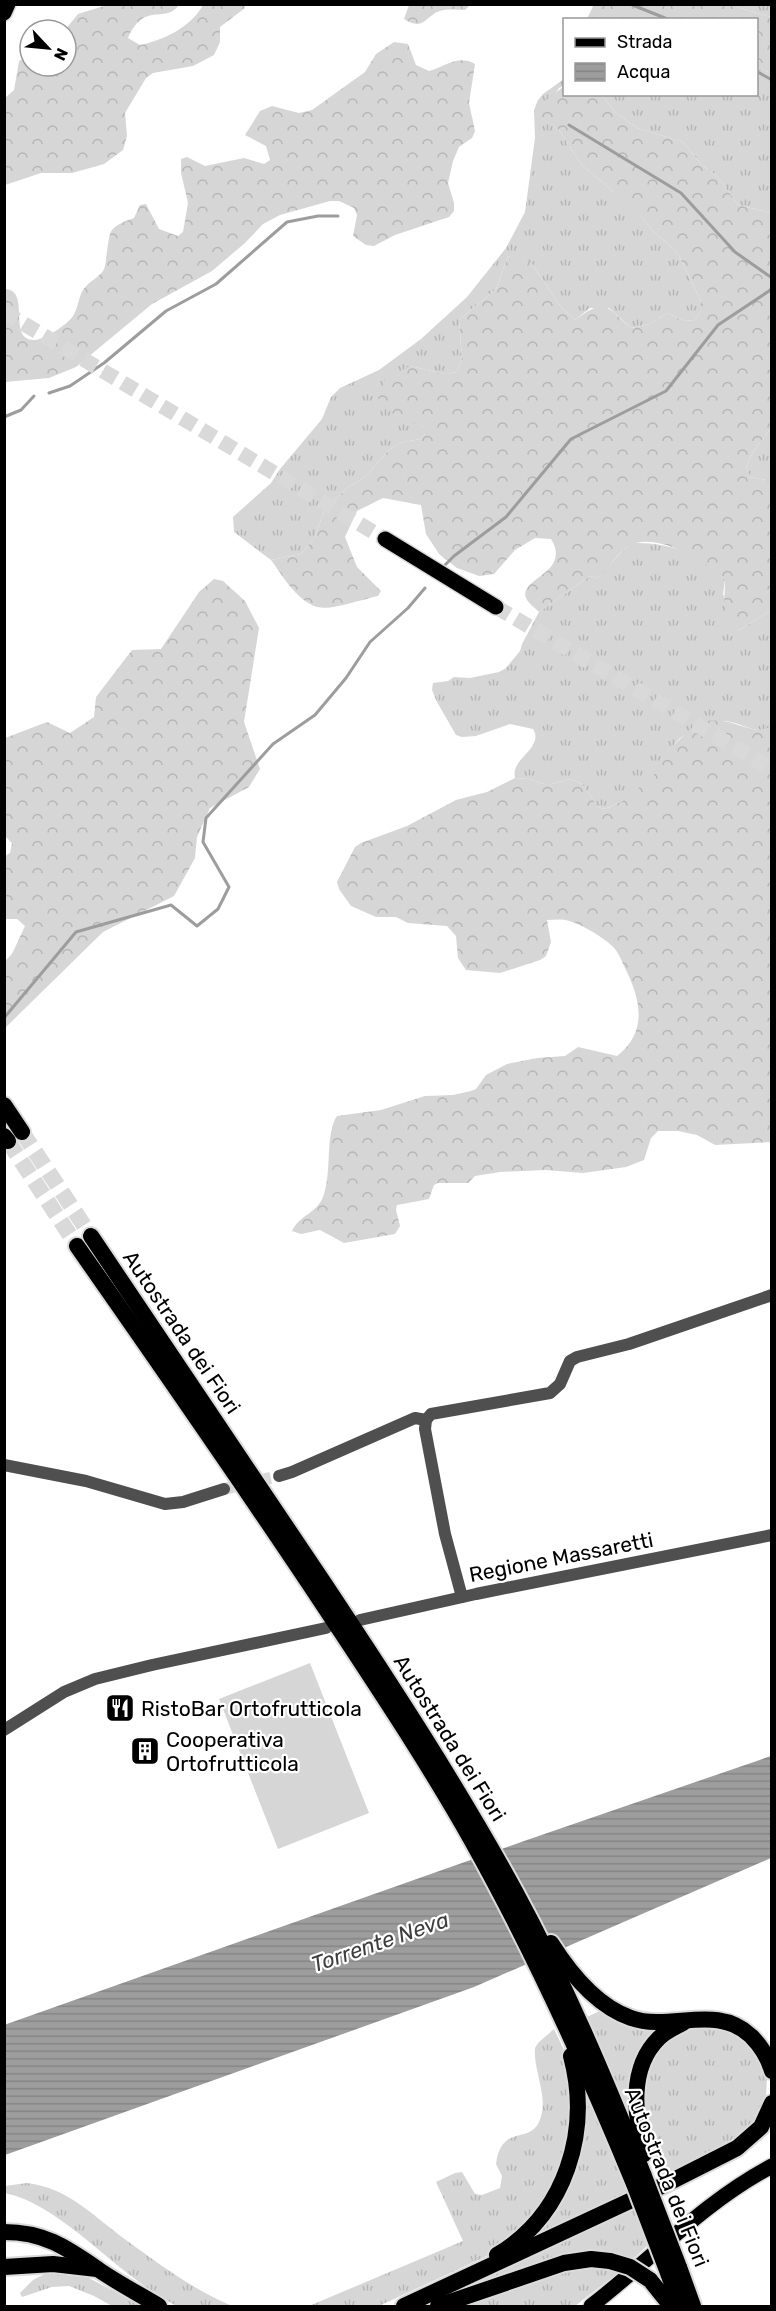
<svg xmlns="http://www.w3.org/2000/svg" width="776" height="2311" font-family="Rubik,sans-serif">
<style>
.grass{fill:url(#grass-tufts)}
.forest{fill:url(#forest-crowns)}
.pitch{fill:#d6d6d6}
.water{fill:url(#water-rules)}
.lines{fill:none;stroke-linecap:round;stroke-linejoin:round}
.stream{stroke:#9d9d9d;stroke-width:3}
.minor-tunnel{stroke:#d9d9d9;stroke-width:12;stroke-dasharray:12 6;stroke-linecap:butt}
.major-tunnel{stroke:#d9d9d9;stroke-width:15;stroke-dasharray:15 8;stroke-linecap:butt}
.highway-tunnel{stroke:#d9d9d9;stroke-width:16;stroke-dasharray:16 8;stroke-linecap:butt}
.major-casing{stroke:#dbdbdb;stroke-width:18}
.highway-casing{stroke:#dbdbdb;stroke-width:20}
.minor{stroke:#4f4f4f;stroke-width:12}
.major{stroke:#000;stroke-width:15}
.highway{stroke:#000;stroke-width:16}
.highway-bridge-casing{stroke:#dbdbdb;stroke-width:20;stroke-linecap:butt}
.highway-bridge{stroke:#000;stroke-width:16}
.labels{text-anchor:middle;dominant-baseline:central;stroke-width:4.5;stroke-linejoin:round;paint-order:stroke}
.street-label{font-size:21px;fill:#000;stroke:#fff}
.poi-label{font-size:21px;fill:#000;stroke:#fff;text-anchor:start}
.water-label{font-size:22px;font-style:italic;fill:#3e3e3e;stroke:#fff}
</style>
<defs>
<pattern id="grass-tufts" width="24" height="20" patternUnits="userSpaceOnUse" patternTransform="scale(1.5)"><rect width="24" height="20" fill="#d6d6d6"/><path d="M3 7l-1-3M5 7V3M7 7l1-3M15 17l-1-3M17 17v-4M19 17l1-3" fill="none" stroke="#b6b6b6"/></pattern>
<pattern id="forest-crowns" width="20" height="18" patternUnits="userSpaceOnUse" patternTransform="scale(1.5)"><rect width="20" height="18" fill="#d6d6d6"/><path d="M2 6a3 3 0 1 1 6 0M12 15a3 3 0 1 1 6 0" fill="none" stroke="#b6b6b6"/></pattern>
<pattern id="water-rules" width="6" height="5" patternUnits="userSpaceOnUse" patternTransform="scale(1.5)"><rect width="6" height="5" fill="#9d9d9d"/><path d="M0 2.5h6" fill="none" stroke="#858585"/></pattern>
</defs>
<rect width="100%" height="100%" fill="#fff"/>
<g class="grass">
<path d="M735,5h36v12l-31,-9z"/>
<path d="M757,68l14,5v140l-33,-8 -21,-29 -16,-12 -18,-22 -46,-14 -23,-17 -12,-16 154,-1z"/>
<path d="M564,79v7l-5,2 -19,29 19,13 22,34 33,28 11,2 27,36 25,22 24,49v10l-6,9 -10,1 -18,-8 -17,11 -19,4 -22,-20h-19l-15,12 -14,-13 -29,-43 -24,-8 -12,33 -37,31 3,38 -5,14 -13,2 -34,-8 -16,48 31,13v7l-5,5 -20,4 -12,8 -23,26 -18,11 -23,23 -9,26 -14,17 -30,6 -37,-28 -1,-15 38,-34 9,-14 42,-50 9,-22 9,-9 39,-18 42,-31 46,-42 39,-49 19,-36 10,-74 -1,-28 4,-10 5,-6z"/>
<path d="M771,428v53l-21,-4 -4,-9 7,-16z"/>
<path d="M633,543c36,-1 67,10 92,37l-2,14 15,37 33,-21v117c-16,9 -31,-6 -48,-6 -10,0 -27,8 -35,12 -16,7 -21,27 -31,39 -13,15 -34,31 -53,37l-6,-2 -16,-23 -6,-3 -6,-2 -22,6 -19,-6 -14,-1c-5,-20 30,-30 18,-49l-23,-5 -34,12 -14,1 -6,-2 -19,-33 -5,-12 1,-7 15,-2 6,-4 16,1 29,-6 7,-4 14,-17 2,-7 17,-32 51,-36 8,2 25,-28z"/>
<path d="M604,2009l56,18 -27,85 -4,2 -42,-97z"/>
<path d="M702,2025l33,7 22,18 10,24 -1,25 -8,21 -14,16 -86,43c-20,-59 -35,-137 44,-154z"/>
<path d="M554,2029l11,23 6,22 1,64 -25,64 -36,38 -26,17 -106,49h-70l154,-65 -27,-59 19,-9 7,-1 13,22 7,1 18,-7 2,-12 -6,-12c5,-40 33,-20 43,-42 11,-24 -6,-50 -4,-74l3,-5z"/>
<path d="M585,2090h2l41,103 -89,43 -2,-4z"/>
<path d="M27,2183c42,5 66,33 99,57 33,24 68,50 106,66 -14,1 -43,4 -55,0 -7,-3 -14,-8 -20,-12 -47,-28 -99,-90 -152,-101v-7z"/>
<path d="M633,2206l15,39 -16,15 -10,-4 -185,45z"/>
<path d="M592,2264l30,6 -47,36h-128l60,-20z"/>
<path d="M52,2270l37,8 53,28h-30l-18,-10 -25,-10 -17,1 -30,10 -2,-4 13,-13z"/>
</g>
<g class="forest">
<path d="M594,4l141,1 5,3 31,9v56l-14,-5 -1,-48 -169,-1z"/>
<path d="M107,5h72c-15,20 -34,-5 -51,33l12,7c24,-5 51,-18 63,-40h41l1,3 -25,19v15l-6,13 -21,11 -40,7 -7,5 -21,35 2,23 -4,14 -19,14 -32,9h-31l-36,12v-87l9,-8 5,-29 11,-6v11h36l-1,-36 13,-16z"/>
<path d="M409,5h61l-5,5c-7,0 -15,-1 -21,0 -19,3 -18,23 -40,9z"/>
<path d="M394,42l14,2 8,21 13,6c16,-4 29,-17 46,-7l-6,39 6,28 -3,7 -13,9 -6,14 -5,22 6,20v8l-5,6 -54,18 -21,11 -8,-1 -13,-9 4,-21 -3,-7 -15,-7h-9l-50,14 -17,9 -18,19 -33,28 -60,33 -76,63 -27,11 -44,4v-93c27,1 1,52 30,51 10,-1 32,-15 38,-24 5,-7 5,-18 10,-26 5,-8 15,-12 20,-19 2,-3 3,-9 3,-13 5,-28 0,-30 28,-40l6,-13 6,-1 13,25 19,7 5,-4 5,-29 -7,-30v-14l6,-2 18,9 39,-8 20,6 6,-4 -4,-14 -21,-11 15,-24 12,-5 27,7 13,-3 53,-38 11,-18z"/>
<path d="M564,86v8l38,1 12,16 23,17 46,14 18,22 16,12 21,29 33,8 1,149 -2,4 2,2 -1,60 -18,24 -7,16 4,9 21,4v129l-33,21c-18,-19 -13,-28 -13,-51 -18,-18 -68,-48 -94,-35 -15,7 -21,24 -33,33l-8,-2 -51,36c-4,-4 -11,-9 -13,-14 -8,-20 46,-25 25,-59l-16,-1 -20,12 -21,24 -15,2 -22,-8 -18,-14 -13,-20 -5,-29 -38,-7 -26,13 -12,26 12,30 24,24 -3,5c-15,3 -47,15 -61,11 -20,-6 -35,-32 -46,-47l30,-6 14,-17 9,-26 23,-23 18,-11 23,-26 12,-8 20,-4 5,-5v-7c-17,-7 -39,-12 -47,-29l8,-20 24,-12 34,8 13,-2 5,-14 -3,-38 37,-31 12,-33 16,3 8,5 29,43 14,13c31,-23 30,-14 56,8l19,-4 17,-11 18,8 10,-1 6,-9v-10l-24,-49 -25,-22 -27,-35 -11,-3 -33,-28 -22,-34 -20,-13 4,-14z"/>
<path d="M214,579l9,2 22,20 14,27 -15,94 16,47 -11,18 -39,21 -13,29 -2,21 -21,38 -71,36 -98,96v-67l7,-7 13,-28 -8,-7h-12v-63l5,-3 2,-10 -7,-7v-98l42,-16 23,11 24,-16 2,-20 36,-47 29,-1 38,-57z"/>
<path d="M702,721c7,0 14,-1 21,0 16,2 33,14 48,6v415l-56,3 -18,-10 -19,-4h-20l-7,7 -7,22 -18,7 -43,6 -38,-3 -45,2 -25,4 -7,7h-30l-4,2 -5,14 -32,6 -1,5 4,16 -5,8 -51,9 -24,-13 -19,4 -9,-3c8,-17 26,-17 32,-37 8,-24 1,-60 13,-78l44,-6 44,-14 28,-1 18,-4 5,-2 10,-14 21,-11 30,-6 28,-2 13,-9 39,9c31,-24 24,-56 8,-88 -3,-6 -6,-15 -11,-20 -9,-10 -36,-26 -49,-28 -5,-1 -12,0 -18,0l4,22 -5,14 -6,4 -40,13 -34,-3 -8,-12 -2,-22 -9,-10 -39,-3 -12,-6h-20l-25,-11 -12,-17 -2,-7 18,-35 6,-4 46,-17 49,-26 31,-8 28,-14 14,1 19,6 22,-6 6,2 6,3 16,23 6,2 6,-2 12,-6 27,-21 9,-10 11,-20 16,-16z"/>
</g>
<path class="pitch" d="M310,1663l59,150 -91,36 -59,-150z"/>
<path class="water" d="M771,1756v102l-297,129 -469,168 -1,-130 523,-185z"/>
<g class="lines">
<g class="stream">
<path d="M630,4l40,16"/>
<path d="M756,71l16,9"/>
<path d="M569,125l112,68 54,59 37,26"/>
<path d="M49,393l21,-7 34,-23 62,-52 50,-27 71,-62 31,-6h20"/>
<path d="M4,417l17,-7 13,-14"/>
<path d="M445,565l9,-9 52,-39 65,-78 95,-48 52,-66 54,-36"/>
<path d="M4,1018l72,-86 95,-27 26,21 21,-17 11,-22 -26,-45 3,-24 67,-74 42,-29 31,-37 24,-36 38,-34 17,-20"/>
</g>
<path class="minor-tunnel" d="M224,1489l55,-13"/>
<g class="major-tunnel">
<path d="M4,312l381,227"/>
<path d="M496,607l276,162"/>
</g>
<g class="highway-tunnel">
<path d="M22,1132l69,104"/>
<path d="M8,1141l69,105"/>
</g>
<g class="major-casing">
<g id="major">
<path d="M4,13l4,-9"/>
<path d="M385,539l111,68"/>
<path d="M591,2306c61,-47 111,-103 181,-140"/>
</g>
</g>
<g class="highway-casing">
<g id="highway">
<path d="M4,1105l18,27"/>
<path d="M4,1136l4,5"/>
<path d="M91,1236c77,116 156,231 233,347 67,101 133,202 191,308 50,92 91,189 129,285"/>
<path d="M77,1246c84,120 168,241 249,363 50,76 101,152 146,232 62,111 114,226 162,343"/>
<path d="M551,1943c19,30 45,63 80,75 40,14 85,-15 120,18 10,10 17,21 21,35"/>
<path d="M644,2154c-9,-37 -16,-86 15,-116 7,-7 15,-10 24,-15"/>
<path d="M4,2232c41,0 63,16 95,38 19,13 40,24 60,36"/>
<path d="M497,2255c69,-41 94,-124 74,-199"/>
<path d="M4,2267l49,-3 44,5"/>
<path d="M679,2267l14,39"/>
<path d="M668,2273l12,33"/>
<path d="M650,2280l21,26"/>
<path d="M404,2306l260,-121 73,-37 24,-21 11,-24"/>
<path d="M438,2306l126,-43 27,-4 19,2"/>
</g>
</g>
<g class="minor">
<path d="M4,1465l82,16 79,23 18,-2 41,-13"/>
<path d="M279,1476l13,-4 123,-54 11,2"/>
<path d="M462,1597l-17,-63 -20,-105 1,-9 5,-6 119,-21 10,-9 10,-23 7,-4 52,-13 143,-49"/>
<path d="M360,1620l116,-26 296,-59"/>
<path d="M4,1730l60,-38 31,-13 57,-14 174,-37"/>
</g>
<use href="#major" class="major"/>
<use href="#highway" class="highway"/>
<g class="highway-bridge-casing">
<g id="highway-bridge">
<path d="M644,2176l35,91"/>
<path d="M634,2184l34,89"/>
<path d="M610,2261l20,6 20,13"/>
</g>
</g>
<use href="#highway-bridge" class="highway-bridge"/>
</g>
<defs>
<g id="restaurant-square" transform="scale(1.5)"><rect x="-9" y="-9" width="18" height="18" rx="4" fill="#000" stroke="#fff"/><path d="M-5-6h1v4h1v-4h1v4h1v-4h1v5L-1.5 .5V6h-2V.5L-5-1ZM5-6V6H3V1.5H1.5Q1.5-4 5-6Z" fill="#fff"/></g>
<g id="building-square" transform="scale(1.5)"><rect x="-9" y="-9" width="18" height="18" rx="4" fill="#000" stroke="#fff"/><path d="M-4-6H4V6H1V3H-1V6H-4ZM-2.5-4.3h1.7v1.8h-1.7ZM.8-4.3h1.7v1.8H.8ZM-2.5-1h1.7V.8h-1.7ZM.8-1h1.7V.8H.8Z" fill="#fff"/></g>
</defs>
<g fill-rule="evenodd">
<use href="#restaurant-square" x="120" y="1708"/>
<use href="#building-square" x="145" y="1751"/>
</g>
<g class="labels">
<g class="street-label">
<text transform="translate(182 1332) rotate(56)">Autostrada dei Fiori</text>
<text transform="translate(561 1557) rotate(-11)">Regione Massaretti</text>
<text transform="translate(450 1738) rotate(58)">Autostrada dei Fiori</text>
<text transform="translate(667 2177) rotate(68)">Autostrada dei Fiori</text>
</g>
<g class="poi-label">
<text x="141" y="1708">RistoBar Ortofrutticola</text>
<text x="166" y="1739">Cooperativa<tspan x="166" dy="24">Ortofrutticola</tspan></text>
</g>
<g class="water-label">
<text transform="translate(380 1942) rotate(-19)">Torrente Neva</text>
</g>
</g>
<rect width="776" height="2311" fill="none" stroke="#000000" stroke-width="12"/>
<rect x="563" y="18" width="195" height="78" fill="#ffffff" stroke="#999999" stroke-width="1.5"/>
<rect x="575" y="38" width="30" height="9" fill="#000000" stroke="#999999" stroke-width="1.5"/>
<text x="617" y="48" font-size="18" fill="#000000">Strada</text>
<rect x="575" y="63" width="30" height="18" fill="url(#water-rules)" stroke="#999999" stroke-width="1.5"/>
<text x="617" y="78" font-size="18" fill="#000000">Acqua</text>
<g transform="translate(48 48) rotate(116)"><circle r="28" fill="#ffffff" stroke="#999999" stroke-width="1.5"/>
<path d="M0-4.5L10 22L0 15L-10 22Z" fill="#000000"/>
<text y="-9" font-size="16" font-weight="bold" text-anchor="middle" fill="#000000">N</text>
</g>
</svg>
